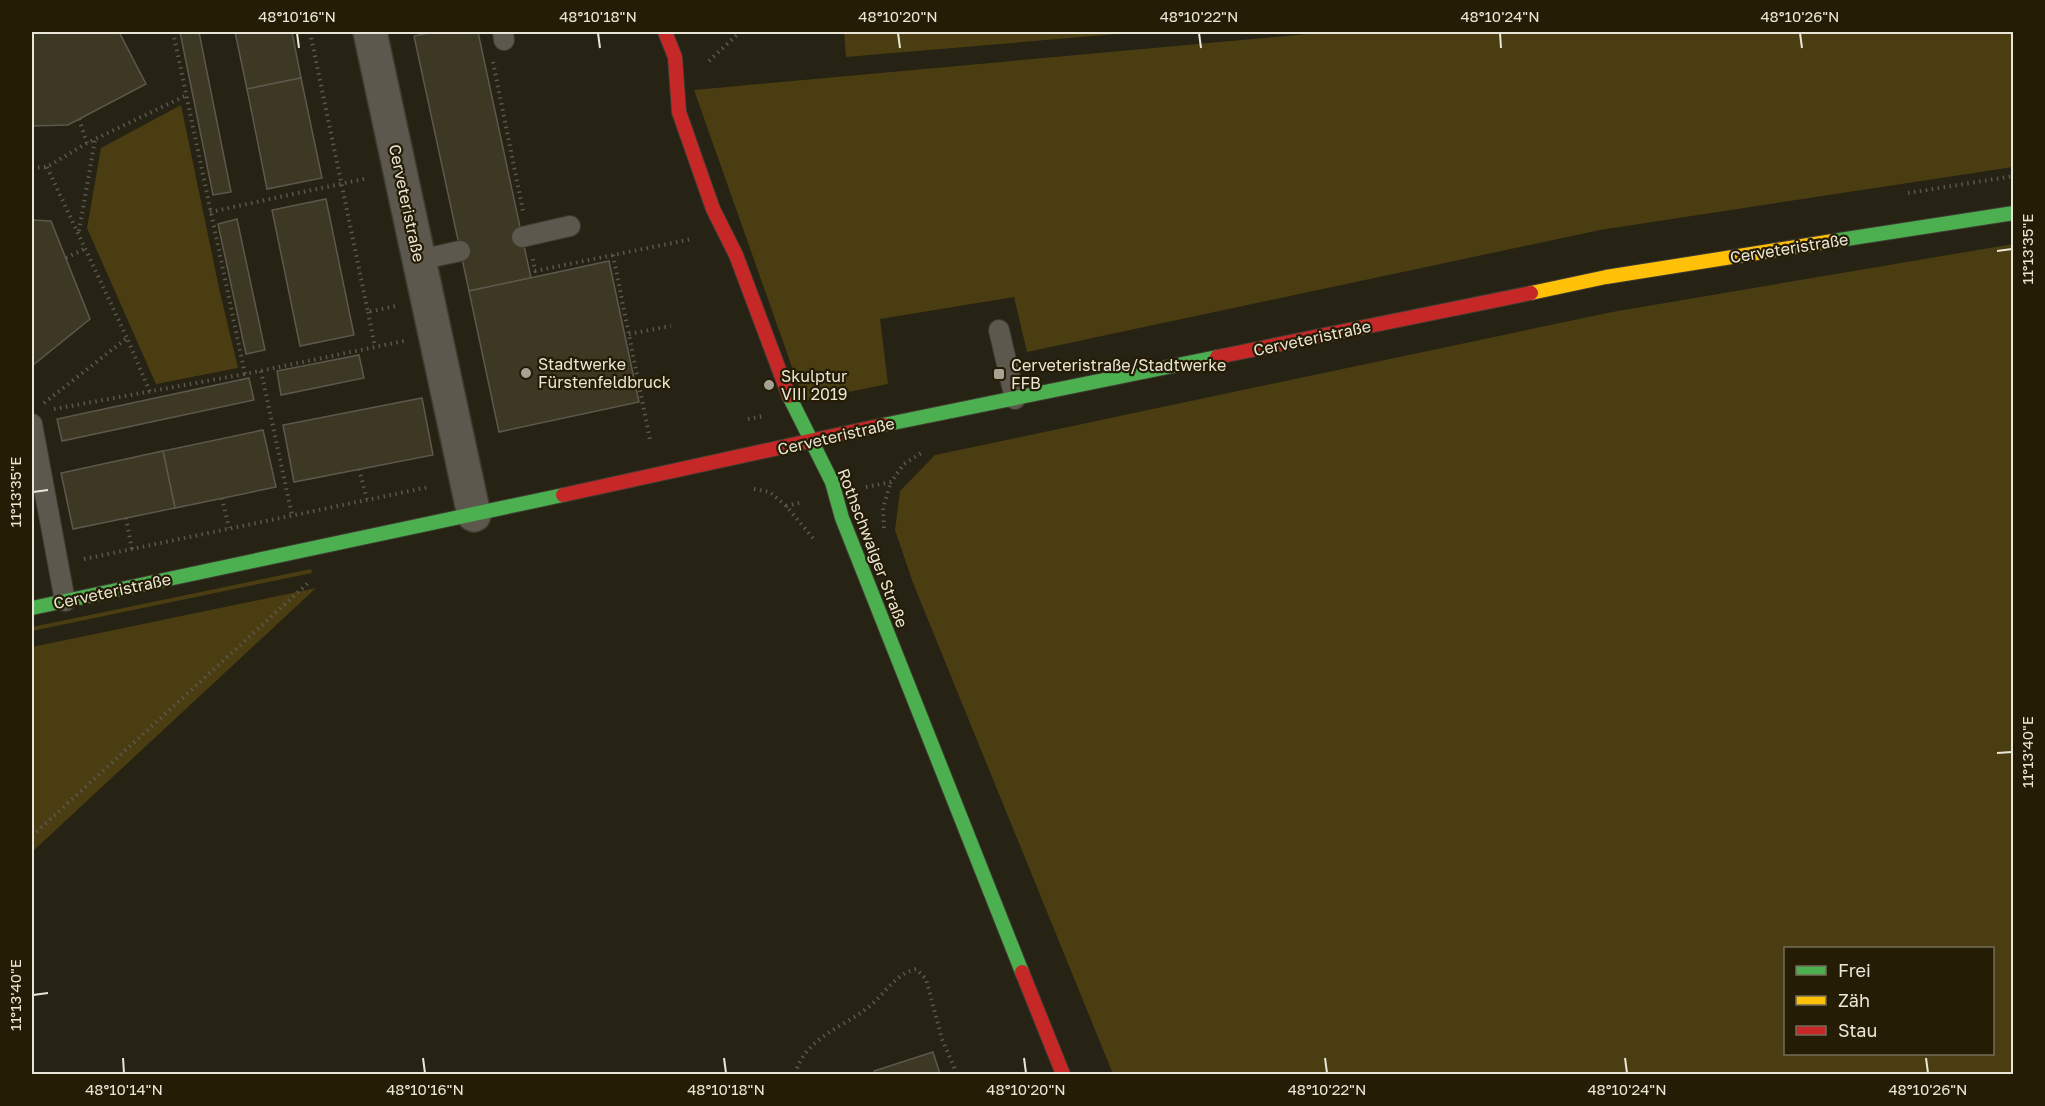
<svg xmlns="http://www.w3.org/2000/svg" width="2045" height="1106" font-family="'Golos Text',sans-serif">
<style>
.green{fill:#4a3d11;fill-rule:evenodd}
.building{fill:#3d3824;stroke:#5c584d;stroke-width:1.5}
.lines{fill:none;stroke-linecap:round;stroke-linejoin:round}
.lane-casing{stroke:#3f3b31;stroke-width:22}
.street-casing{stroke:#3f3b31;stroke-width:36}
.fast-casing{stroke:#3f3b31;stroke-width:16}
.slow-casing{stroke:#3f3b31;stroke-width:16}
.jam-casing{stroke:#3f3b31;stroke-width:16}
.path{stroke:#5c584f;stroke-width:4;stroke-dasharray:1.5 4.5;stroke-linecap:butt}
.lane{stroke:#5c584e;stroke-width:20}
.street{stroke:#5c584e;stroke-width:33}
.fast{stroke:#4caf50;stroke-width:14}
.slow{stroke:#ffc107;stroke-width:14}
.jam{stroke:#c62828;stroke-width:14}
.ticks{fill:none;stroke:#eae6d7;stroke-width:2}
.poi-dot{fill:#a5a193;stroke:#241c04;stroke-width:2}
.labels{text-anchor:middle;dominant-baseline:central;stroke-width:4.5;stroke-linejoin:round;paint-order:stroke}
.street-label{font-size:16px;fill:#eae6d7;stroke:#241c04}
.poi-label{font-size:16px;fill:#eae6d7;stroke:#241c04;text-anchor:start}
.neatline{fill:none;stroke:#eae6d7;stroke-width:2}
.ticks-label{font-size:15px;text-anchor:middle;fill:#eae6d7}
</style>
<rect width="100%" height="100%" fill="#262214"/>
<g class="green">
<path d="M844,32h297l-295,25z"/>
<path d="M1329,32h684v135l-413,63 -573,122 -13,-55 -134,22 8,65 -84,17 -110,-311z"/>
<path d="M181,105l38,183 19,80 -82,16 -69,-156 14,-80z"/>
<path d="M2013,244v830h-900l-200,-491 -18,-53 5,-39 35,-36 677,-143zM1786,948h206v106h-206z"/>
<path d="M311,569l1,4 -280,58v-4z"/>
<path d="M316,588l-284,264v-205z"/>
</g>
<g class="building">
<path d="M32,32h87l27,52 -78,41 -36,1z"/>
<path d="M180,32h19l32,160 -18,3z"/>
<path d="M235,32h57l9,46 -54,11z"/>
<path d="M433,32h45l53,246 -62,13 -55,-255z"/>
<path d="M301,78l21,100 -55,11 -20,-100z"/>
<path d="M326,199l28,136 -54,11 -28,-136z"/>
<path d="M237,219l28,131 -19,4 -28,-130z"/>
<path d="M32,220l19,1 39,98 -58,47z"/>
<path d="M609,261l30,141 -140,30 -30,-141z"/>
<path d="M359,355l5,23 -83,17 -4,-24z"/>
<path d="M249,378l5,22 -192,41 -5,-22z"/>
<path d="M422,398l11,57 -139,27 -11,-57z"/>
<path d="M263,430l13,57 -101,21 -12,-57z"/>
<path d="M163,451l12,57 -102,21 -12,-56z"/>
<path d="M933,1052l7,22h-65l-1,-3z"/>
</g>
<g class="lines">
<g class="lane-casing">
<g id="lane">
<path d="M503,32l1,8"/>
<path d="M522,237l48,-11"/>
<path d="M419,260l41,-9"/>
<path d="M999,330l16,69"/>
<path d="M32,424l33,177"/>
</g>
</g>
<g class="street-casing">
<path id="street" d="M370,32l104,483"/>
</g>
<g class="fast-casing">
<g id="fast">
<path d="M1833,241l181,-28"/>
<path d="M789,396l43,86 10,36 180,454"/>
<path d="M883,425l334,-68"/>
<path d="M32,608l531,-113"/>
</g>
</g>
<g class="slow-casing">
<path id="slow" d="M1531,293l75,-16 227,-36"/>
</g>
<g class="jam-casing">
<g id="jam">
<path d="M665,32l10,25 4,55 34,97 23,46 53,141"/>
<path d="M1217,357l314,-64"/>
<path d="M563,495l320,-70"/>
<path d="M1022,972l41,102"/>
</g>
</g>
<g class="path">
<path d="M173,32l72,342 159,-33"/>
<path d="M310,32l58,280 28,-6"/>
<path d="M709,61l31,-29"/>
<path d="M493,62l30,149"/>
<path d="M79,119l8,24"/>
<path d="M47,167l80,171"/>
<path d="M32,168l15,-1 40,-24 98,-47"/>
<path d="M1908,193l106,-17"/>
<path d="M210,212l158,-34"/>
<path d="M79,231l16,-91"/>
<path d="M613,255l37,185"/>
<path d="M66,258l20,-10"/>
<path d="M533,259l2,12 157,-32"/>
<path d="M368,312l7,35"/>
<path d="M629,334l42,-8"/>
<path d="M261,371l31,144"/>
<path d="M44,403l83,-65 23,54"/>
<path d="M54,409l191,-35"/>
<path d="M748,419l16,-3"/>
<path d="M359,469l8,30"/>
<path d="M866,487l25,-5 13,-18 19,-12"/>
<path d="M754,489l16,3 16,14 27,32"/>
<path d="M222,498l7,30"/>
<path d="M786,506l17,-4"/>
<path d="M126,518l6,31"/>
<path d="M884,528l-1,-20 8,-26"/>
<path d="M84,559l345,-72"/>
<path d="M32,836l276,-253"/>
<path d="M795,1074c10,-35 44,-45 71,-65 18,-13 28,-35 50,-40l10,10 16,60 15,35"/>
</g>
<use href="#lane" class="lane"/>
<use href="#street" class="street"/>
<use href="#fast" class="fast"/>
<use href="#slow" class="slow"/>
<use href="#jam" class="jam"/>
</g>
<path class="ticks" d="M297,33l2,15M598,33l2,15M898,33l2,15M1199,33l2,15M1500,33l1,15M1800,33l2,15M1997,251l15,-2M33,492l15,-2M1997,753l15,-1M33,995l15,-2M123,1058l1,15M423,1058l2,15M724,1058l2,15M1024,1058l2,15M1325,1058l2,15M1625,1058l2,15M1926,1058l2,15"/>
<g class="poi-dot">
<circle cx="526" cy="373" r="6"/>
<rect x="993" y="368" width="12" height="12" rx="3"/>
<circle cx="769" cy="385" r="6"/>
</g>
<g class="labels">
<g class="street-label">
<text transform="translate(407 203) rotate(78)">Cerveteristraße</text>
<text transform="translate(1789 248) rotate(-9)">Cerveteristraße</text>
<text transform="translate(1312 338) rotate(-12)">Cerveteristraße</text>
<text transform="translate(836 436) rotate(-13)">Cerveteristraße</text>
<text transform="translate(873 548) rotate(69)">Rothschwaiger Straße</text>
<text transform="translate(112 591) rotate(-12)">Cerveteristraße</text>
</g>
<g class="poi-label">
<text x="538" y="364">Stadtwerke<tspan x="538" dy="18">Fürstenfeldbruck</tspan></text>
<text x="1011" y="365">Cerveteristraße/Stadtwerke<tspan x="1011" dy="18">FFB</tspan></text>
<text x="781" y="376">Skulptur<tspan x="781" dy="18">VIII 2019</tspan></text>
</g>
</g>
<rect width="2045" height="1106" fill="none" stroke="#241c04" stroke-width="66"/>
<rect x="1784" y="947" width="210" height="108" fill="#241c04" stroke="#736d58" stroke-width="1.5"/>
<rect x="1796" y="966" width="30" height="9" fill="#4caf50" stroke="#736d58" stroke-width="1.5"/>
<text x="1838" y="977" font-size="18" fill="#eae6d7">Frei</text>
<rect x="1796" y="996" width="30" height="9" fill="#ffc107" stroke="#736d58" stroke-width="1.5"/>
<text x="1838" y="1007" font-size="18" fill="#eae6d7">Zäh</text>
<rect x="1796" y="1026" width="30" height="9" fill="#c62828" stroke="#736d58" stroke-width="1.5"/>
<text x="1838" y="1037" font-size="18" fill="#eae6d7">Stau</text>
<rect x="33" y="33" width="1979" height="1040" class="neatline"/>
<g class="ticks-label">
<text x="297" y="22">48°10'16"N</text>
<text x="598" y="22">48°10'18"N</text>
<text x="898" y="22">48°10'20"N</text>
<text x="1199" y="22">48°10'22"N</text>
<text x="1500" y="22">48°10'24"N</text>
<text x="1800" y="22">48°10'26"N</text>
<text transform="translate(2028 249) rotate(-90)" y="5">11°13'35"E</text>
<text transform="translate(16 492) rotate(-90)" y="5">11°13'35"E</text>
<text transform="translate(2028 752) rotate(-90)" y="5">11°13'40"E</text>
<text transform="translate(16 995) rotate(-90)" y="5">11°13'40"E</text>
<text x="124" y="1095">48°10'14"N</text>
<text x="425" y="1095">48°10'16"N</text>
<text x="726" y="1095">48°10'18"N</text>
<text x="1026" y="1095">48°10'20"N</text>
<text x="1327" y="1095">48°10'22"N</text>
<text x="1627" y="1095">48°10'24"N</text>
<text x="1928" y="1095">48°10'26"N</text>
</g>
</svg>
